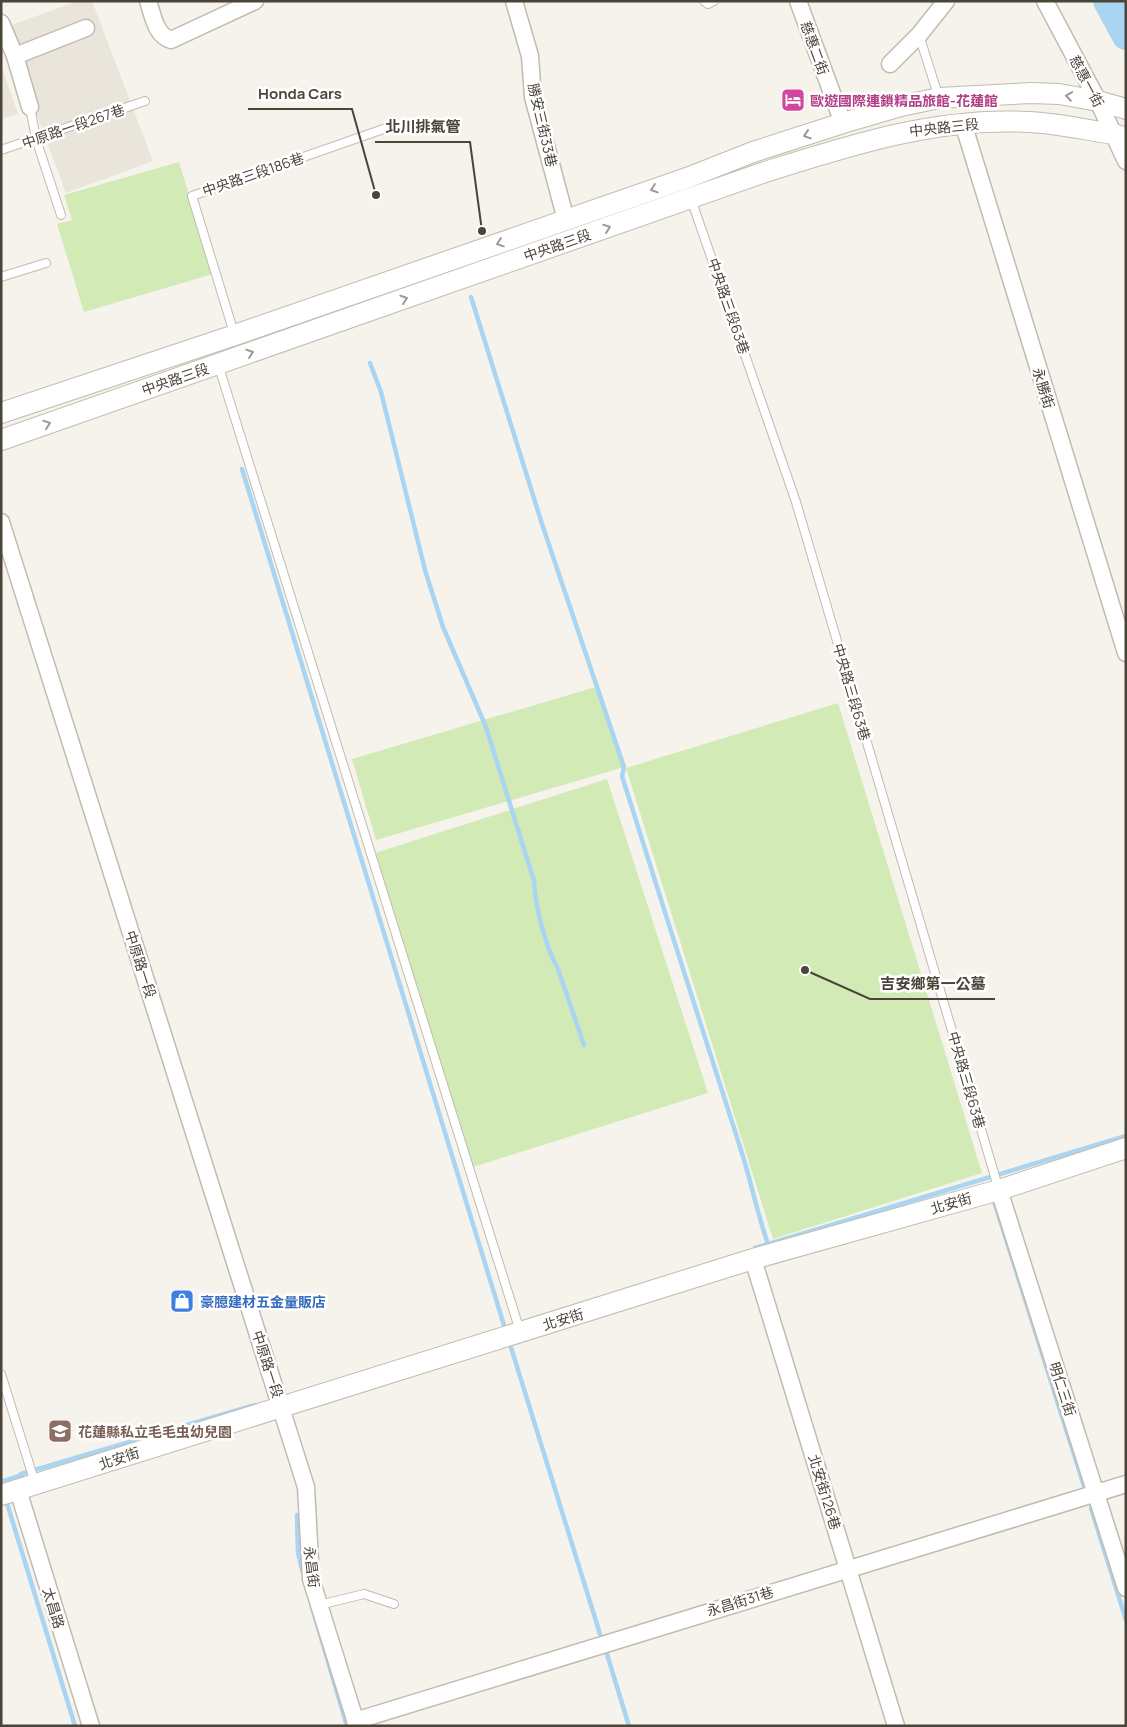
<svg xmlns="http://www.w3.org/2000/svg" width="1127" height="1727" font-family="Manrope,'Noto Sans TC',sans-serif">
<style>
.residential{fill:#eae5da}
.green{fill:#d2eab5}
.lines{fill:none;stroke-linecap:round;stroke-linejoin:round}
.stream{stroke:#a9d4f2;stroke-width:4.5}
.river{stroke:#a9d4f2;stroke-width:28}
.service-casing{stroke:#c2bbae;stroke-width:10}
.minor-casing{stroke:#c2bbae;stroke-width:19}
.tertiary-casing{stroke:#c2bbae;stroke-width:22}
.service{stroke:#fff;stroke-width:8}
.minor{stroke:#fff;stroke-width:16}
.tertiary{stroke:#fff;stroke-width:20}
.oneway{stroke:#9c9892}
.labels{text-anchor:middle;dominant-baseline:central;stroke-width:5;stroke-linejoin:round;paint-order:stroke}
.street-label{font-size:14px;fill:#4b4439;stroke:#fff}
.hotel-label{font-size:14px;font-weight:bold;fill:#b23c85;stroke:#fff;text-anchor:start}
.shop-label{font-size:14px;font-weight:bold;fill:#366cbe;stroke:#fff;text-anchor:start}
.education-label{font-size:14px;font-weight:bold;fill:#785e54;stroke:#fff;text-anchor:start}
.leader{fill:none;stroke:#4b4439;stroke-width:2}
.callout-dot{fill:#4b4439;stroke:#fff;stroke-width:2}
.callout-label{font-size:15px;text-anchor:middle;font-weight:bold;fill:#4b4439;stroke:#fff;stroke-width:5;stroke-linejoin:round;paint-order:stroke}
</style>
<rect width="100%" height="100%" fill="#f6f3ec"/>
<g class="residential">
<path d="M78,1h14l61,160 -87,32 -51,-137 -6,-30z"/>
<path d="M1,65l17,49 -17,5z"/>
</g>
<g class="green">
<path d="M179,162l34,112 -129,38 -27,-88 15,-4 -8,-25z"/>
<path d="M599,686l25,81 -248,73 -24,-81z"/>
<path d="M838,703l144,470 -209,66 -147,-471z"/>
<path d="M607,779l101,314 -235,74 -101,-313z"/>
</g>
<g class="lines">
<g class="stream">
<path d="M471,297l71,227 82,243 -2,9c39,125 79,249 119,374 10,31 16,63 27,94"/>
<path d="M370,363l11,29 44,178 18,57 43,100 48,154c1,25 12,67 24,88l26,76"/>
<path d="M242,469l264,863"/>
<path d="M993,1198l91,288"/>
<path d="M755,1248l371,-112"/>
<path d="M509,1341l91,293"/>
<path d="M21,1474l234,-69"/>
<path d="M1,1482l21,-7"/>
<path d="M6,1500l69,226"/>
<path d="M1091,1508l35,112"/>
<path d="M297,1515l1,38 5,20"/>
<path d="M312,1607l35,119"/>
<path d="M606,1651l23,75"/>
</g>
<path class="river" d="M1107,1l19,35"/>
<g class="service-casing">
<g id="service">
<path d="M704,1l4,3 6,-3"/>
<path d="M919,35l20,63"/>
<path d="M30,107l6,32 25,76"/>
<path d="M1,150l144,-49"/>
<path d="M691,199l105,303 203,688"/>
<path d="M1,277l45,-14"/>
<path d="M234,333l-42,-137 203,-71"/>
<path d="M218,364l302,967"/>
<path d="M1,1374l34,109"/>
<path d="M319,1605l45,-11 30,10"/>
</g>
</g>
<g class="minor-casing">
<g id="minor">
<path d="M148,1c5,14 7,34 23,39l84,-39"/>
<path d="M514,1l16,55 3,41 33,123"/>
<path d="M798,1l45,122"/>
<path d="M1045,1l53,100 28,60"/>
<path d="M1,23l14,33 15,51"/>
<path d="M15,56l71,-28"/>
<path d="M890,64l29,-29 27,-34"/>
<path d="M963,123l163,530"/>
<path d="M1,522l305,965 5,92 46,147"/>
<path d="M999,1190l127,398"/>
<path d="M753,1259l143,467"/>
<path d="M18,1490l73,236"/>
<path d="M355,1721l771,-237"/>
</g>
</g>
<g class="tertiary-casing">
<g id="tertiary">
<path d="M1,413l234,-78 452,-157 66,-26 90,-29 58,-17 38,-8 92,-5 28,1 39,7 28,8"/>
<path d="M1,440l764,-268c85,-27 172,-55 263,-50 29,1 58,8 86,12l12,4"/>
<path d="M1,1495l752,-236 246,-69 127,-42"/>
</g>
</g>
<use href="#service" class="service"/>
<use href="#minor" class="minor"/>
<use href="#tertiary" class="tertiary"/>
</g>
<defs><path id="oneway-chevron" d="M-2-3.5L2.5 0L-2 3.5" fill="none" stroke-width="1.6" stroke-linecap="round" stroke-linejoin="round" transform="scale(1.25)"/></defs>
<g class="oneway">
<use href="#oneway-chevron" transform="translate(1069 96) rotate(-171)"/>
<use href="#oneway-chevron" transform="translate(807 135) rotate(162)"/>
<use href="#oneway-chevron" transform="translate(654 189) rotate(161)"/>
<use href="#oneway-chevron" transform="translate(607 228) rotate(-19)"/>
<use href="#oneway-chevron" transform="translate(500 243) rotate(161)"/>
<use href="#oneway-chevron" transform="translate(404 299) rotate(-19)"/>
<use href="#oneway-chevron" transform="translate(250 353) rotate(-19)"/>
<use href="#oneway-chevron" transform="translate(47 424) rotate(-19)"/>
</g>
<defs>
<g id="hotel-square" transform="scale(1.25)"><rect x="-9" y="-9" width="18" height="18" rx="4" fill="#d1479c" stroke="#fff"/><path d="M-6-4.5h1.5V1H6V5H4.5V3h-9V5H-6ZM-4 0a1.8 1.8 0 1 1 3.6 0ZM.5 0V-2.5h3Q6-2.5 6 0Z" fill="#fff"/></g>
<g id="shop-square" transform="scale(1.25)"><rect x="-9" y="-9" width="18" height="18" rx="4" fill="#3f7fe0" stroke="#fff"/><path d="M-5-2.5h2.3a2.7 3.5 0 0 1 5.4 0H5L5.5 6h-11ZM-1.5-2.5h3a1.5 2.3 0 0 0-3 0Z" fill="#fff"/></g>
<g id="school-square" transform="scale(1.25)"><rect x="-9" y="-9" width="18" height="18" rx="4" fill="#8d6e63" stroke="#fff"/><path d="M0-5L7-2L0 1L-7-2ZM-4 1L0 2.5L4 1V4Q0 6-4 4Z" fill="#fff"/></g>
</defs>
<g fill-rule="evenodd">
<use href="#hotel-square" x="793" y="100"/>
<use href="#shop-square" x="182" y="1301"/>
<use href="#school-square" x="60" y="1431"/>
</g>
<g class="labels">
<g class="street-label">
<text transform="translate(815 48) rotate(70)">慈惠二街</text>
<text transform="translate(1087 81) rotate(62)">慈惠一街</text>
<text transform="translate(543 125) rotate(77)">勝安三街33巷</text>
<text transform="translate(73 126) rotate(-19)">中原路一段267巷</text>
<text transform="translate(944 127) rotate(-6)">中央路三段</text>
<text transform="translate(253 174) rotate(-19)">中央路三段186巷</text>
<text transform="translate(557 245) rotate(-19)">中央路三段</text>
<text transform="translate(729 306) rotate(71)">中央路三段63巷</text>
<text transform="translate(175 379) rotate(-19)">中央路三段</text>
<text transform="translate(1044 388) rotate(73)">永勝街</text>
<text transform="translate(852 692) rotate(74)">中央路三段63巷</text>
<text transform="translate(141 964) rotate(72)">中原路一段</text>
<text transform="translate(967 1080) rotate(74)">中央路三段63巷</text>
<text transform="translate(951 1203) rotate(-16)">北安街</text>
<text transform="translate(563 1319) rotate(-17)">北安街</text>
<text transform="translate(268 1364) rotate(72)">中原路一段</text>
<text transform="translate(1063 1389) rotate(72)">明仁三街</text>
<text transform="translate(119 1458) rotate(-18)">北安街</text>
<text transform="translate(825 1492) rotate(73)">北安街126巷</text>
<text transform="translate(312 1567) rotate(83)">永昌街</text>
<text transform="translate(740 1601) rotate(-17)">永昌街31巷</text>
<text transform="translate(54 1608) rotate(73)">太昌路</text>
</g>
<g class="hotel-label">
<text x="810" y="100">歐遊國際連鎖精品旅館-花蓮館</text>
</g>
<g class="shop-label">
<text x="200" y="1301">豪臆建材五金量販店</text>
</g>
<g class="education-label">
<text x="78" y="1431">花蓮縣私立毛毛虫幼兒園</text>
</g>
</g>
<path class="leader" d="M376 195L352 109H248M482 231L470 142H375M805 970L870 999H995"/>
<g class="callout-dot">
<circle cx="376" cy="195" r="5"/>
<circle cx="482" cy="231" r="5"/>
<circle cx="805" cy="970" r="5"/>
</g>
<g class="callout-label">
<text x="300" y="99">Honda Cars</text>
<text x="423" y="132">北川排氣管</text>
<text x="933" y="989">吉安鄉第一公墓</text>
</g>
<rect width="1127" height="1727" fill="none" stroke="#4b4439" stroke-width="5"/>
</svg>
